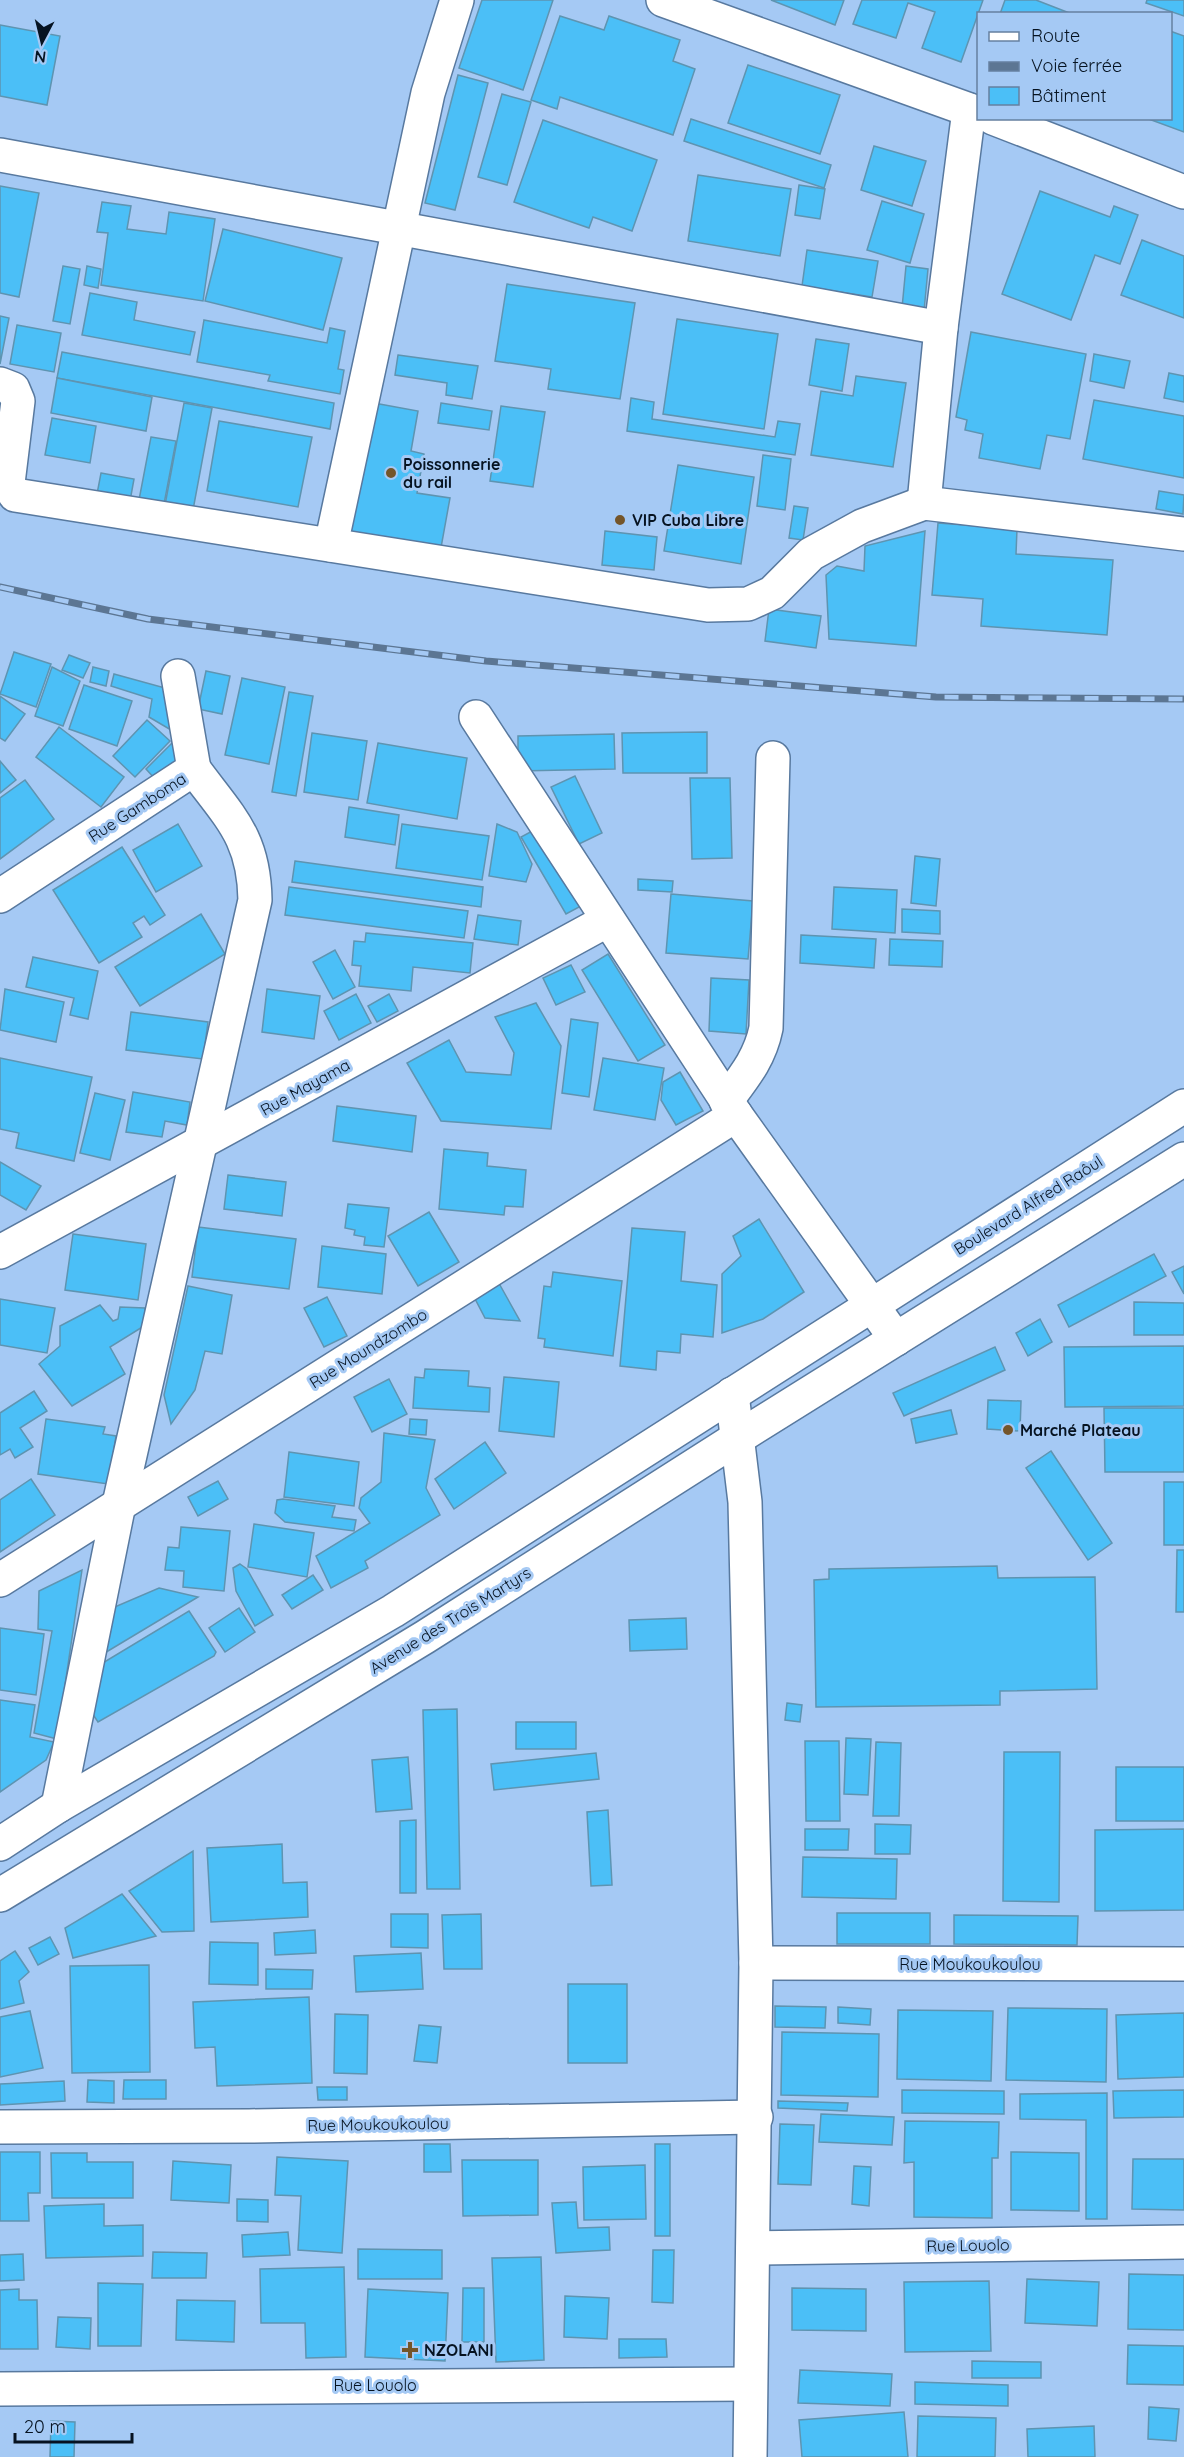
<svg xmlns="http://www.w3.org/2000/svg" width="1184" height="2457" font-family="Quicksand,sans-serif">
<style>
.building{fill:#4bbff7;stroke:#5e94b1;stroke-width:1.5}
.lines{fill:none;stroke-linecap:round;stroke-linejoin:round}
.minor-casing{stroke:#58799f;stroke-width:36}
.major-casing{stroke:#58799f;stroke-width:36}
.minor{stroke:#fff;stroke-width:33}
.major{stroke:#fff;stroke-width:33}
.rail-casing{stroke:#5c7693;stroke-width:7}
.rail{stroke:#a5c9f4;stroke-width:4.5;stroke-dasharray:14;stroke-linecap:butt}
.poi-dot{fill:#74552a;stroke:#a5c9f4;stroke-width:2}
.labels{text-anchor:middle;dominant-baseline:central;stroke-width:6;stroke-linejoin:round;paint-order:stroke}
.poi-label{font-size:16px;font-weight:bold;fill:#061321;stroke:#a5c9f4;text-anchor:start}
.street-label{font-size:16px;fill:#061321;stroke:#a5c9f4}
</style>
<rect width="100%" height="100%" fill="#a5c9f4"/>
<g class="building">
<path d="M482,0h71l-30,90 -64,-22z"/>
<path d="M771,0h73l-9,25z"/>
<path d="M862,0h121l-22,62 -39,-14 13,-36 -27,-9 -12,35 -43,-14z"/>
<path d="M1005,0h31l36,14h-72z"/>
<path d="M1147,0h37v16l-38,-13z"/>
<path d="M560,16l44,14 5,-14 71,24 -7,21 22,8 -22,66 -113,-38 -3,12 -26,-9z"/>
<path d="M0,25l60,11 -13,69 -47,-9z"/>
<path d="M1170,31l14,5v96l-38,-14h24z"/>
<path d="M748,65l92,30 -20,59 -92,-31z"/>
<path d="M458,75l30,8 -33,127 -30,-7z"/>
<path d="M502,94l29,8 -24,83 -29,-8z"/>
<path d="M691,119l140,46 -7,23 -140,-47z"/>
<path d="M543,120l114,40 -25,71 -39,-14 -4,11 -75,-26z"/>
<path d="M874,146l52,15 -14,45 -51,-16z"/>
<path d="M698,175l93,14 -11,67 -92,-15z"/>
<path d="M799,185l26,4 -5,30 -25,-4z"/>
<path d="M0,186l39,7 -20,104 -19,-4z"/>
<path d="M1040,191l70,26 4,-11 24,9 -18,49 -25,-9 -24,65 -69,-26z"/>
<path d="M882,201l42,13 -14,49 -43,-13z"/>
<path d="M102,202l29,4 -4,23 39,5 3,-22 46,7 -12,82 -102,-16 7,-52 -11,-1z"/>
<path d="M223,229l119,29 -19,72 -118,-29z"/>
<path d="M1142,240l42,16v62l-63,-23z"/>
<path d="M807,250l71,11 -6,36 -70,-11z"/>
<path d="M63,266l17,3 -10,55 -17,-3z"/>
<path d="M87,266l14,3 -3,19 -14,-3z"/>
<path d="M906,266l22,3 -4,42 -22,-3z"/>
<path d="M507,284l128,19 -15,96 -72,-10 3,-20 -56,-8z"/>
<path d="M90,293l47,9 -3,18 61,12 -5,23 -108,-20z"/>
<path d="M0,316l9,2 -9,46z"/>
<path d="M677,319l101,15 -14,95 -101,-15z"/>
<path d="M204,320l123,23 3,-15 15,3 -7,38 6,1 -4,24 -72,-13 2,-6 -73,-13z"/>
<path d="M17,325l44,8 -7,39 -44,-8z"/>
<path d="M971,332l115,22 -16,85 -23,-4 -7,34 -61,-11 4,-24 -18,-4 2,-10 -11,-3z"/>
<path d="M816,339l33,5 -7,47 -33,-6z"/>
<path d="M62,352l272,51 -4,26 -273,-51z"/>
<path d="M1094,354l36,7 -6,27 -34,-7z"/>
<path d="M398,355l80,11 -6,33 -26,-4 1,-12 -52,-8z"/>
<path d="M1169,373l15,3v26l-20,-4z"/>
<path d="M856,376l50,7 -13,84 -82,-12 10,-64 32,5z"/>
<path d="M57,378l95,19 -6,34 -95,-18z"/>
<path d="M631,398l23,4 -2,17 123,18 3,-16 22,3 -5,31 -168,-24z"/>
<path d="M1094,400l90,16v62l-101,-19z"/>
<path d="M184,403l28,5 -19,102 -28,-5z"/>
<path d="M374,403l44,8 -7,40 13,3 -7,39 33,5 -10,55 -90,-17z"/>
<path d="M441,403l51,8 -3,19 -51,-7z"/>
<path d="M501,406l44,6 -12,75 -43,-6z"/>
<path d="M52,418l44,8 -6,37 -45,-8z"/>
<path d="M219,421l93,16 -14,70 -91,-16z"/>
<path d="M151,437l25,4 -12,63 -25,-4z"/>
<path d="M763,455l28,4 -6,51 -28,-4z"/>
<path d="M678,465l76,12 -13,87 -77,-13z"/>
<path d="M101,473l33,6 -4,22 -33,-7z"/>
<path d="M1159,491l25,4 -1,19 -27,-5z"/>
<path d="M794,506l14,2 -5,32 -14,-2z"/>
<path d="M938,523l79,6 -1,25 97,6 -6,75 -126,-9 2,-27 -51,-4z"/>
<path d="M605,531l52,6 -3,33 -52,-5z"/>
<path d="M925,531l-9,115 -87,-7 -3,-64 11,-9 27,5 1,-25z"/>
<path d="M769,609l52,7 -5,32 -51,-7z"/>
<path d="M14,652l37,12 -15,43 -36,-13z"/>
<path d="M69,655l21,8 -7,15 -21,-8z"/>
<path d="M52,667l28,14 -17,45 -28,-10z"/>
<path d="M93,667l16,4 -3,15 -16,-4z"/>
<path d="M206,671l24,5 -8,38 -24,-5z"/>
<path d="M114,674l62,17 -5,39 -22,-13 3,-18 -41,-13z"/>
<path d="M242,678l43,9 -16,77 -44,-9z"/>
<path d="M84,685l48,16 -15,45 -48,-17z"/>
<path d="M289,692l24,4 -17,100 -24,-4z"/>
<path d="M0,696l25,18 -20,27 -5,-3z"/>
<path d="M147,720l23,21 -35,36 -22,-21z"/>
<path d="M59,727l65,50 -23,30 -65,-50z"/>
<path d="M707,732v41h-84l-1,-40z"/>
<path d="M312,733l55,8 -9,59 -54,-8z"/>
<path d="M614,734l1,35 -97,2v-35z"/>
<path d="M172,743l11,12 -27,25 -10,-11z"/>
<path d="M378,743l89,15 -10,61 -90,-16z"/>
<path d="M0,761l16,19 -16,13z"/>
<path d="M575,776l27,57 -23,11 -28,-57z"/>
<path d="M690,778h40l2,80 -40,1z"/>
<path d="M25,780l29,39 -54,40v-61z"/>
<path d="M349,807l50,8 -4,30 -50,-8z"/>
<path d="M178,824l24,42 -46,26 -23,-42z"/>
<path d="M402,824l87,12 -7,44 -86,-12z"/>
<path d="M497,824l20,8 15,32 -6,18 -37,-6z"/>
<path d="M536,829l45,77 -15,8 -45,-77z"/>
<path d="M122,847l43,68 -15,10 -6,-9 -11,7 9,14 -43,26 -46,-73z"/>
<path d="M915,856l25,3 -4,47 -25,-3z"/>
<path d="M295,861l188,26 -2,20 -189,-25z"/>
<path d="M638,879l35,2 -1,11 -34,-2z"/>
<path d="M289,887l179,24 -4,27 -179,-23z"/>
<path d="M834,887l63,3 -2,43 -63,-4z"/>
<path d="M671,894l82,7 -5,58 -82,-6z"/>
<path d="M902,909l38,2v23l-38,-2z"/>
<path d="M201,914l24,40 -85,52 -25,-39z"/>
<path d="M478,915l43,6 -3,24 -44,-6z"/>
<path d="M366,933l107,10 -3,30 -57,-6 -2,24 -52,-5 2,-20 -9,-1 2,-24 11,1z"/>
<path d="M801,935l75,4 -2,29 -74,-5z"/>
<path d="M890,939l53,2 -1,26 -53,-2z"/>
<path d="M335,950l20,37 -22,12 -20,-37z"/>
<path d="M608,954l57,91 -27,16 -56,-91z"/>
<path d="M33,957l65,14 -10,48 -18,-4 4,-17 -48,-11z"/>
<path d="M571,965l14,27 -29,13 -13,-27z"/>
<path d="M711,978l38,2 -3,54 -37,-3z"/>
<path d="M5,989l59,13 -8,40 -56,-12z"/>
<path d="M267,989l53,7 -6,43 -52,-7z"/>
<path d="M356,994l15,29 -32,17 -15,-29z"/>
<path d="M389,994l9,17 -21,11 -9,-16z"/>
<path d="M536,1003l25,43 -10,83 -110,-8 -34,-58 42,-23 17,32 45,3 3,-22 -19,-36z"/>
<path d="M131,1012l77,10 -5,37 -77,-9z"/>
<path d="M571,1019l27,4 -9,74 -27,-4z"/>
<path d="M0,1058l92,19 -18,84 -58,-13 3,-15 -19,-4z"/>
<path d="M603,1058l61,10 -9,52 -61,-10z"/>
<path d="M680,1072l23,39 -27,14 -15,-25 2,-18z"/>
<path d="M133,1092l57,10 -3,23 -22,-4 -3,16 -36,-5z"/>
<path d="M95,1093l30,7 -15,60 -30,-7z"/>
<path d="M337,1106l79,10 -4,36 -79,-11z"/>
<path d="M444,1149l44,4 -1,13 39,4 -3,37 -18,-1 -1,9 -65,-6z"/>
<path d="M0,1162l41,24 -15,24 -26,-15z"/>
<path d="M228,1175l58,7 -4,34 -58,-7z"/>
<path d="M348,1204l41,4 -5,39 -20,-2 1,-8 -11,-2 1,-5 -10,-2z"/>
<path d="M429,1212l30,50 -41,24 -30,-50z"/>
<path d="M759,1219l45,73 -41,27 -41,14v-59l19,-18 -8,-20z"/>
<path d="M198,1227l98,12 -7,50 -97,-12z"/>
<path d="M632,1228l53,4 -4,49 36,4 -4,52 -32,-3 -1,19 -23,-2 -1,19 -36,-4z"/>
<path d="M73,1234l73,10 -8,56 -73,-10z"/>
<path d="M322,1246l64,8 -4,40 -64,-7z"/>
<path d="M1154,1254l12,22 -97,51 -11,-22z"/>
<path d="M1184,1266v28l-12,-22z"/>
<path d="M553,1272l69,9 -9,75 -69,-9 1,-8 -7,-1 6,-52 7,1z"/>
<path d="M496,1278l24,43 -35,-3 -13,-25z"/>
<path d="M188,1286l44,9 -10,59 -17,-3 -10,39 -24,34 -7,-29z"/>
<path d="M327,1297l20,39 -23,11 -20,-39z"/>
<path d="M0,1299l55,9 -8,45 -47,-8z"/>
<path d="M1134,1302l50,1v32h-50z"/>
<path d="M100,1305l13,16 5,-2 2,-12 25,1 -1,18 -34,21 15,27 -53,32 -33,-42 21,-18v-20z"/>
<path d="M1040,1319l12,23 -24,14 -12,-23z"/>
<path d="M1184,1346v60l-119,1 -1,-60z"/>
<path d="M995,1347l10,23 -101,46 -11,-23z"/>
<path d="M425,1369l44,2 -1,15 22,2 -1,24 -76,-4 2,-31 9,1z"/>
<path d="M504,1377l55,5 -5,55 -55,-6z"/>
<path d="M389,1379l18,35 -35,18 -18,-35z"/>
<path d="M34,1391l13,20 -27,17 13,19 -18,11 -5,-9 -10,6v-42z"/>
<path d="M988,1400l33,1 -1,30 -33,-2z"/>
<path d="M1104,1408h80v64h-79z"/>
<path d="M951,1410l6,24 -41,9 -5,-24z"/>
<path d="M46,1419l59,8 -2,7 13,2 -8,48 -70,-10z"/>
<path d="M410,1419l17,1 -1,15 -17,-1z"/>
<path d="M384,1433l51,7 -9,48 14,27 -75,46 3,7 -37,20 -15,-32 54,-33 -11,-15 2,-10 20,-16z"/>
<path d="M485,1442l21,31 -52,36 -19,-30z"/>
<path d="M1051,1451l61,92 -24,17 -62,-92z"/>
<path d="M289,1452l70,10 -5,44 -70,-9z"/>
<path d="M31,1479l24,36 -55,37v-52z"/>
<path d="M218,1481l10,18 -30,17 -10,-19z"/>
<rect x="1164" y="1482" width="20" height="63"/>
<path d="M283,1499l52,7 -3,11 24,3 -2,11 -69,-9 -10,-9 2,-13z"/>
<path d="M254,1524l60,9 -7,44 -59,-10z"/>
<path d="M181,1527l49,4 -6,60 -41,-4 1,-16 -19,-1 3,-23 11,1z"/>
<path d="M1177,1550h7v62h-8z"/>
<path d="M240,1564l7,5 26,46 -18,11 -19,-35 -3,-23z"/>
<path d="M997,1566l1,12 97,-1 2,112 -97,2v14l-184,2 -2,-127 15,-1v-10z"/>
<path d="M82,1570l-25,169 -23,-6 18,-102 -14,-2 1,-38z"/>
<path d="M313,1575l10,15 -31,19 -10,-14z"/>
<path d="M159,1588l39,9 -100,60 5,-45z"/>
<path d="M239,1608l16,24 -30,20 -16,-24z"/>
<path d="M189,1611l27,41 -2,4 -116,66 -6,-9 9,-49z"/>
<path d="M686,1618l1,31 -57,2 -1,-31z"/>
<path d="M0,1628l44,6 -8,61 -36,-5z"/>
<path d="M0,1700l35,5 -5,32 24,5 -8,18 -46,32z"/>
<path d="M787,1703l15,2 -2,17 -15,-2z"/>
<path d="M457,1709l3,180h-33l-4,-179z"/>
<rect x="516" y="1722" width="60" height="27"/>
<path d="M846,1738l25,1 -3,56 -24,-1z"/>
<path d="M805,1741h34l1,80h-34z"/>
<path d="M876,1742l25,1 -2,73h-26z"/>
<path d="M1004,1752h56l-1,150 -56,-1z"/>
<path d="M596,1753l3,26 -105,11 -3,-26z"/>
<path d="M408,1757l4,52 -36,3 -4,-52z"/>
<rect x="1116" y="1767" width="68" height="54"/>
<path d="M608,1810l4,75 -21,1 -4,-74z"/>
<path d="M416,1820v73h-16v-72z"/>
<path d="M875,1824l36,1 -1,29h-35z"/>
<path d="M805,1829h44l-1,21h-43z"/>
<path d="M1184,1829v81l-89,1v-81z"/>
<path d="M282,1844l1,39 24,-1 1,35 -97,5 -4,-74z"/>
<path d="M193,1851l1,80 -32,1 -33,-41z"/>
<path d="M803,1857l94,2 -1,40 -94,-2z"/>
<path d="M122,1894l34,42 -83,22 -8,-30z"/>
<rect x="837" y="1913" width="93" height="31"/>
<path d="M391,1914h37v34l-37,-1z"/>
<path d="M481,1914l1,55h-38l-2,-54z"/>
<path d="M954,1915l124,1 -1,29 -123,-1z"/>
<path d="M315,1930l1,23 -41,2 -1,-22z"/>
<path d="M50,1937l9,17 -21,11 -9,-17z"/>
<path d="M210,1942l48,1v42l-49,-1z"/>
<path d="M15,1951l14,21 -10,9 5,22 -24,6v-48z"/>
<path d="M421,1953l2,36 -67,3 -2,-36z"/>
<path d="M149,1965l1,107 -78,1 -2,-107z"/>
<path d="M266,1969l47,1 -1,19h-46z"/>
<rect x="568" y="1984" width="59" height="79"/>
<path d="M309,1997l3,86 -95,3 -2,-39 -20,1 -2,-46z"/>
<path d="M775,2006l51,1 -1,21 -50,-1z"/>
<path d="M838,2007l33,2 -1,16 -32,-2z"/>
<path d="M1008,2008l99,1 -1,73 -100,-2z"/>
<path d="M898,2010l95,1 -2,70 -94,-2z"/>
<path d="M30,2011l13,57 -43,9v-60z"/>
<path d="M1184,2013v64l-66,2 -2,-64z"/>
<path d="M335,2014l33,1 -1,59 -33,-1z"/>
<path d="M419,2025l22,2 -4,36 -23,-2z"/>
<path d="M782,2032l97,2 -1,63 -97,-2z"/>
<path d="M88,2080l26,1v22l-27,-1z"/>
<path d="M124,2080h42v19h-43z"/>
<path d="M64,2081l1,20 -65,4v-21z"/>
<path d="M317,2087h30v13h-29z"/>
<path d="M902,2090l102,1v23l-102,-1z"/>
<path d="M1184,2090v27l-70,1 -1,-27z"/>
<path d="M1107,2093v126h-21v-99l-66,-1v-25z"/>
<path d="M778,2101l70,2 -1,8 -69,-3z"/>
<path d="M821,2114l73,3 -2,28 -73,-3z"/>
<path d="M905,2121l94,1 -1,36h-6v60l-78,-1v-55l-10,1z"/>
<path d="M780,2124l34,1 -3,60 -33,-1z"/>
<path d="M424,2144h26l1,28h-27z"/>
<rect x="655" y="2144" width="15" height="92"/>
<path d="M0,2152h40v41h-12l1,28h-29z"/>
<path d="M1011,2152l68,1v58l-68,-1z"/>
<path d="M51,2153h36v9h46v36h-81z"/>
<path d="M277,2157l71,4 -6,92 -44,-3 3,-54 -26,-1z"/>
<path d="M1133,2159h51v51l-52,-1z"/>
<path d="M462,2160h76v55l-75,1z"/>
<path d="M173,2161l58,4 -2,38 -58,-3z"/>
<path d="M645,2165l1,54 -62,1 -1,-53z"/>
<path d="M854,2166l17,1 -2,39 -17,-2z"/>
<path d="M237,2199l31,1v22l-31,-1z"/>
<path d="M576,2202l2,26 31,-1 1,23 -54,3 -4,-50z"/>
<path d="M104,2204v22l39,-1v31l-97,2 -2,-52z"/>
<path d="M288,2232l2,23 -47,2 -1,-22z"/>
<path d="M358,2249l84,1v29h-84z"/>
<path d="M653,2250h21l-1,53 -21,-1z"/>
<path d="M153,2252l54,1 -1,25h-54z"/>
<path d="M23,2254l1,26 -24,1v-26z"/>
<path d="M541,2257l3,103 -48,2 -4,-104z"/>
<path d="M344,2267l2,90 -40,1 -1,-35h-44l-1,-54z"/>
<path d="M1129,2274l55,1v55l-56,-1z"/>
<path d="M1027,2279l72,3 -2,44 -72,-3z"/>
<path d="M989,2281l2,70 -86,1 -1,-70z"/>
<path d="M98,2283l45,1 -2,62h-43z"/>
<path d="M463,2288h21v54h-22z"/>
<path d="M792,2288l74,1v42l-74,-1z"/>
<path d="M19,2289v11h18l1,49h-38v-59z"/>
<path d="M368,2289l80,4 -3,68 -80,-4z"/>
<path d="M565,2296l44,2 -2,41 -43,-2z"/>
<path d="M177,2300l58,1 -1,41 -58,-2z"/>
<path d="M58,2317l33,1 -1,31 -34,-2z"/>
<path d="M619,2339h47l1,18 -48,1z"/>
<path d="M1128,2345l56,1v39l-57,-1z"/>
<path d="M972,2361l69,1v16h-69z"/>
<path d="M800,2370l92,4 -2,32 -92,-3z"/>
<path d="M915,2382l93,3v21l-93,-2z"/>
<path d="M1149,2407l30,2 -3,32 -28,-2z"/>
<path d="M904,2412l4,45h-106l-3,-37z"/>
<path d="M918,2416l78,2 -1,39h-78z"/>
<path d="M51,2421l24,1 -1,35h-24z"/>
<path d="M1094,2426l1,31h-67l-1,-28z"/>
</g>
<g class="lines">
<g class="minor-casing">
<g id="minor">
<path d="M663,0l315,113"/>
<path d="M993,118l191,74"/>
<path d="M0,155l941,173"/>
<path d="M0,384l13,5 5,12 -10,82 7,12 693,110 40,-1 24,-11 39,-39 51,-28 62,-23 260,31"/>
<path d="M924,503l17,-175 28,-218"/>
<path d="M331,545l97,-452 29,-93"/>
<path d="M476,717l260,398 160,224"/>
<path d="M0,896l194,-127 -16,-93"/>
<path d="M726,1101c18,-24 34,-43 40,-73l7,-270"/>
<path d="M0,1252l608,-332"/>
<path d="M732,1394l13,108 11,461 -6,494"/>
<path d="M0,1580l736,-465"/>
<path d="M58,1806l61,-302 136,-604c-1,-63 -25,-82 -61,-131"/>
<path d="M756,1963l428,1"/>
<path d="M0,2127l249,-1 507,-9"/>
<path d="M753,2248l431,-6"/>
<path d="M0,2389l750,-5"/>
</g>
</g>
<g class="major-casing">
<g id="major">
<path d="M0,1844l58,-38 335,-195 791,-505"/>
<path d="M0,1895l425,-258 314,-200 445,-278"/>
</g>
</g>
<use href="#minor" class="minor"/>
<use href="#major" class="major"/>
<g class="rail-casing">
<path id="rail" d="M0,587l148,32 338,42 450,36 248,2"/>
</g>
<use href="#rail" class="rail"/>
</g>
<g class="poi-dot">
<circle cx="391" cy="473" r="6"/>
<circle cx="620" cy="520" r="6"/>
<circle cx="1008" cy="1430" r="6"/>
<path d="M407 2341h6v6h6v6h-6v6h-6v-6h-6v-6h6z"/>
</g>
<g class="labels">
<g class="poi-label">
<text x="403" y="464">Poissonnerie<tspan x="403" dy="18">du rail</tspan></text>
<text x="632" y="520">VIP Cuba Libre</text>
<text x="1020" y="1430">Marché Plateau</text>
<text x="424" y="2350">NZOLANI</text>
</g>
<g class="street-label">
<text transform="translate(137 807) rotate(-33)">Rue Gamboma</text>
<text transform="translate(305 1087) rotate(-29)">Rue Mayama</text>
<text transform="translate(1028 1205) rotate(-32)">Boulevard Alfred Raôul</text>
<text transform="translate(368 1348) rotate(-32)">Rue Moundzombo</text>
<text transform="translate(450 1620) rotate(-32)">Avenue des Trois Martyrs</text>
<text x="970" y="1964">Rue Moukoukoulou</text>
<text transform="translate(378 2124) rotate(-1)">Rue Moukoukoulou</text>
<text transform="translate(968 2245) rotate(-1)">Rue Louolo</text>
<text x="375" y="2385">Rue Louolo</text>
</g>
</g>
<rect x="977" y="12" width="195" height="108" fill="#a5c9f4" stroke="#6580a0" stroke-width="1.5"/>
<rect x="989" y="32" width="30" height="9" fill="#ffffff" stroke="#6580a0" stroke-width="1.5"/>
<text x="1031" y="42" font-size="18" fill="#061321">Route</text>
<rect x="989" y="62" width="30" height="9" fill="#5c7693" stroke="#6580a0" stroke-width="1.5"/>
<text x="1031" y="72" font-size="18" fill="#061321">Voie ferrée</text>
<rect x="989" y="87" width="30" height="18" fill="#4bbff7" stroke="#6580a0" stroke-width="1.5"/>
<text x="1031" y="102" font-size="18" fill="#061321">Bâtiment</text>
<g transform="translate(42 42) rotate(187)" stroke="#a5c9f4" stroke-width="4.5" paint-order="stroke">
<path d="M0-4.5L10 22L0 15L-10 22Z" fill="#061321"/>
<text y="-9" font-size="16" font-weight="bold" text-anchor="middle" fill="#061321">N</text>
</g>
<path d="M15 2433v9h117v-9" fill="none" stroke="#061321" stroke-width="3"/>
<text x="24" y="2433" font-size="18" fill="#061321" stroke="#a5c9f4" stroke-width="4.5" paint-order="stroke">20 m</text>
</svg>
